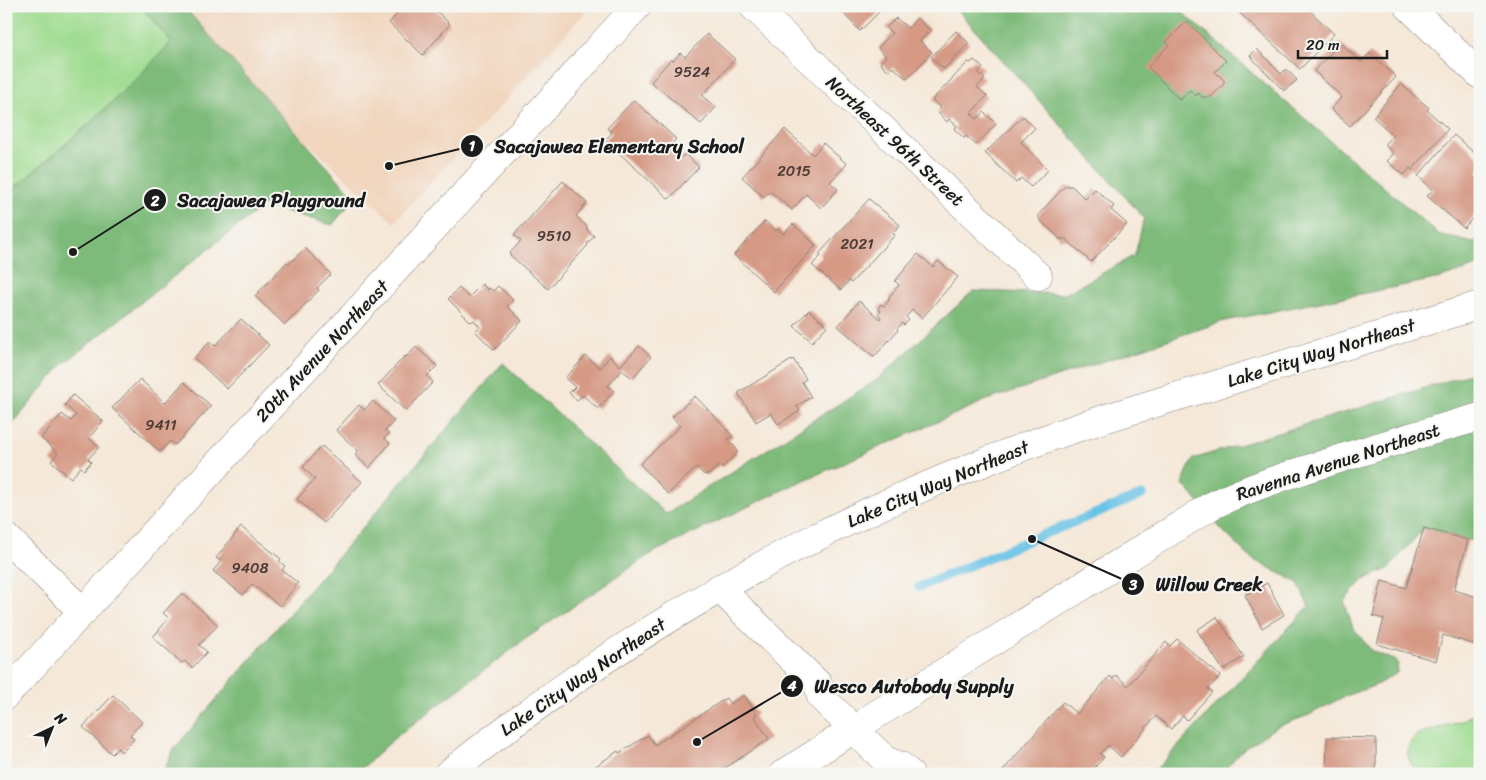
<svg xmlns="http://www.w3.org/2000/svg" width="1486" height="780" font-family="Sriracha,sans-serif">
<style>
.built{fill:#f1d5bd}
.green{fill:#9edb8f;stroke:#5d7c56}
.forest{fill:#7ebb7a;stroke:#4d6c4b}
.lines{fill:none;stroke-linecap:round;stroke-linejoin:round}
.stream{stroke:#69c2e6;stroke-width:9}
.building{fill:#d59984}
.minor-casing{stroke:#88827a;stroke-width:29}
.major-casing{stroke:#88827a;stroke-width:29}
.minor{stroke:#fff;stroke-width:28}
.major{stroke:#fff;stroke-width:28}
.labels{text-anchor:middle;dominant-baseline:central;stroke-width:4;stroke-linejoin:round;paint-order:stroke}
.number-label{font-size:15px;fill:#4a3b36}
.street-label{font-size:18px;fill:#1c1c1c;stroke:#f6f6f2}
.leader{fill:none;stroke:#1c1c1c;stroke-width:2}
.callout-dot{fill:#1c1c1c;stroke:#f6f6f2;stroke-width:2}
.mark-label{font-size:15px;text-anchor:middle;font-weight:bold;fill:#fff}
.callout-label{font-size:19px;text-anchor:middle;font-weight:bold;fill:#1c1c1c;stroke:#f6f6f2;stroke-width:4;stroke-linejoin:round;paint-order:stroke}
</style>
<rect width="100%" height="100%" fill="#f6f6f2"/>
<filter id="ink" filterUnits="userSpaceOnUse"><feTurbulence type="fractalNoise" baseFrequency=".02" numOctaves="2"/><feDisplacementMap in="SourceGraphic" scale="10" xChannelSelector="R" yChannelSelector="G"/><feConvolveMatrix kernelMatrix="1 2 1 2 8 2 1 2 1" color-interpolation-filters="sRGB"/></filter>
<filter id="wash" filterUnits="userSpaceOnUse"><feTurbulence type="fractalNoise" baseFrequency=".0096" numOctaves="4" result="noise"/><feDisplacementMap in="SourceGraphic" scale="20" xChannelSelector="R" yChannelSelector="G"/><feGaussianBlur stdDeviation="1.12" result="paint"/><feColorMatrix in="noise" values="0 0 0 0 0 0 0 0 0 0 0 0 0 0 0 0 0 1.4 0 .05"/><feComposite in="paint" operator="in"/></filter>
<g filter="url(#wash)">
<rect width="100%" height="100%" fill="#f5e8d8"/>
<path class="built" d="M162,6h429l-197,217z"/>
<g class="green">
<path d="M6,6h156l111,104 -267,284z"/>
<path d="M1480,710v64h-61c-13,-13 -16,-27 -1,-40l44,-13z"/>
</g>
<g class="forest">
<path d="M140,6h43l172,192 -23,27 -68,-20 -202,160 -56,67v-242l7,-1 77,-66 48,-46 33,-35z"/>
<path d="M954,6h221l263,228 35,9 7,-5v27l-39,13 -217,43 -237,79 -194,85 -141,68 -128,87 -128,97 -40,37h-194l12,-25 329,-386 163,151 212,-135 95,-88 92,3 70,-39 9,-37z"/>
<path d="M1480,371v172l-56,-15 -36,41 -25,11 -19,21 9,27 19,23 26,11 -1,11 -21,12 -33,12 -34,18 -33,12 -35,24 -20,23h-69l157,-168 -12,-24 -45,-23 -29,-28 -41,-48 11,-24z"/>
</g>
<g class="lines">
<path class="stream" d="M919,587l113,-48 110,-44"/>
</g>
<g id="blocks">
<g class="building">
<path d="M404,6h27l19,18 -27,31 -34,-32z"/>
<path d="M850,6h26l4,5 -20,20 -17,-18z"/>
<path d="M1232,6h73l29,28 -34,35z"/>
<path d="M896,18l12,10 9,-10 13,12 -10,11 12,11 -25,27 -14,-12 -4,4 -9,-8 6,-7 -8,-8 14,-15 -6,-5z"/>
<path d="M1187,21l39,40 -11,11 9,8v4l-13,13h-9l-4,-4 -2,3 -6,-6 -10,10 -32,-33 21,-22 -3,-3z"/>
<path d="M956,31l13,12 -25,26 -13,-12z"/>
<path d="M707,34l28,25 -33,37 14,11 -15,17 -50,-42 20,-23 2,2 7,-8 5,4z"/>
<path d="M1340,43l21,19 9,-9 26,24 -46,49 -19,-17 11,-12 -28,-26z"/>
<path d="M1257,49l24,25 5,-5 11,11 -13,11 -34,-35z"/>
<path d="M974,60l9,8 -5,5 7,6 -8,8 10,9 -16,17 6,6 7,-7 12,12 -20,21 -10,-9 -2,2 -10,-9 3,-3 -8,-7 -2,3 -10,-10 4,-4 -9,-8 36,-38 2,1z"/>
<path d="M1401,84l28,24 -2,2 21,19 -36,41 -2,-2 -6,7 -17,-14 7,-8 -9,-8 8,-10 -20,-18z"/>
<path d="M634,100l42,39 -6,7 12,11 3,-3 14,13 -30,32 -64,-59 7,-7 -5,-5z"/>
<path d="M1023,116l12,12 -14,14 27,28 -17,17 -10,-9 -5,5 -31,-30z"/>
<path d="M785,129l28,26 10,-12 24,21 -17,18 8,7 -17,19 -15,-14 -14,16 -22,-19 -6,6 -22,-20z"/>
<path d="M1454,135l26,23v10l-3,3 3,2v36l-16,19 -37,-32 6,-6 -15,-14z"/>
<path d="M563,181l24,22 -11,13 12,12 -2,1 8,7 -7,8 1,1 -40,44 -39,-35 12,-13 -7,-6z"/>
<path d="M1065,186h7l13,13 10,-10 19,17 -3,4 16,14 -36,38 -25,-23h-6l-21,-20v-5z"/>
<path d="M869,199l31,26 -8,8 3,2 -44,48 -2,-2 -8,9 -29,-25 9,-9 -2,-2z"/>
<path d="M765,221l11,10 2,-2 5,5 10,-10 23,21 -42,47 -40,-37z"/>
<path d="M305,248l26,26 -14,14 2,2 -34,35 -30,-29 32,-34 2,2z"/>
<path d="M918,254l15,13 5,-6 20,16 -36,41 -10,-8 -6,7 3,3 -5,5 -2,-2 -5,6 1,1 -24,27 -36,-31 21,-25 21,18 1,-2 -3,-3 3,-3 -3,-2 3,-5 3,2 6,-7 -2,-1 11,-13 -4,-4z"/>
<path d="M482,284l6,6 2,-2 3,3 5,-5 15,14 -6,6 15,15 -28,29 -19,-19 5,-4 -6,-7 -3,2 -23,-23 11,-11 10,9z"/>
<path d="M809,310l18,16 -15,16 -18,-16z"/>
<path d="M241,319l28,26 -42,44 -33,-31 16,-17 5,5z"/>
<path d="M639,346l12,11 -19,21 -10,-8 -14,16 6,5 -16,18 -15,-14 -6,5 -8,-7 6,-6 -10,-9 21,-22 14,12 10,-12 10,10z"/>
<path d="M416,347l21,19 -10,10 6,6 -27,29 -28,-26 27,-29 1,1z"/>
<path d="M793,359l13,20 -4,3 9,15 -14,9 3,5 -22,13 -7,-11 -15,9 -18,-29z"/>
<path d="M140,379l25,24 19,-21 27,24 -36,39 -5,-4 -10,11 -48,-44z"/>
<path d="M73,395l30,26 -14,17 10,9 -11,12 3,3 -7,8 -3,-3 -10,11 -20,-17 7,-8 -17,-15 21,-24 9,7 5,-6 -11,-10z"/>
<path d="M695,396l38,40 -5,4 8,8 1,5 -15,15 -2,-3 -12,10 -5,-1 -6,-7 -29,27 -28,-30 40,-38 -8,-9z"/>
<path d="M373,401l21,20 -9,10 4,3 -5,4 6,5 -21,25 -14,-13 3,-4 -22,-21 23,-25 5,5z"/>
<path d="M322,446l40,36 -38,41 -27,-24 18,-20 -12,-12z"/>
<path d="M241,527l40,32 -2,2 6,5 -3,4 16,13 -18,23 -28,-22 -9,11 -30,-24 8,-10 -5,-3z"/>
<path d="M1424,528l44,12 -14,50 26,8v35l-4,12 -33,-10 -7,26 -59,-17 7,-25 -11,-3 9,-35 24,7z"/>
<path d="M1267,583l17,32 -22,13 -17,-33z"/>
<path d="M182,593l36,32 -19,20 8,7 -15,16 -7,-7 -3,2 -29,-26 16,-19 -6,-5z"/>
<path d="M1217,617l27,40 -21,13 -26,-40z"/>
<path d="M1177,639l43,37 -12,13 4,3 -25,28 -4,-4 -12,13 -15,-13 -35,41 -13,-12 -8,9 4,3 -15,17h-89l63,-72 14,12 33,-38 3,3 3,-4 12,11 38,-44 4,4z"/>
<path d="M113,695l29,27 -12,13 4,4 -13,13 -3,-4 -6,6 -29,-27z"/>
<path d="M744,695l13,19 -3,2 15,23 -53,35h-132l34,-23 1,2 29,-18 7,10 71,-47 4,6z"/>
<path d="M1327,737l49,1v36h-50z"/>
</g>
</g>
</g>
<g filter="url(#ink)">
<use href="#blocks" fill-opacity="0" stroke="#88827a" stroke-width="1"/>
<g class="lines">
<g class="minor-casing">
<g id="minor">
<path d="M753,6l285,270"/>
<path d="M1408,6l72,69"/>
<path d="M6,537l77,75"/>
<path d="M6,695l631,-689"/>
<path d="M869,719l342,-213c39,-19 80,-32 122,-45 49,-16 97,-30 147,-44"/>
<path d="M783,774l71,-45"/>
</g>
</g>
<g class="major-casing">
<g id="major">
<path d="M719,588l99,96 3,13 64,63 16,6 9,8"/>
<path d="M448,774c162,-130 341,-235 534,-311 78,-32 159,-56 240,-80 86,-26 172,-52 258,-78"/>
</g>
</g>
<use href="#minor" class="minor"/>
<use href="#major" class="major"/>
</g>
</g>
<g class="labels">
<g class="number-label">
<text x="692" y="72">9524</text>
<text x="794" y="171">2015</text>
<text x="554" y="236">9510</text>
<text x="857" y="244">2021</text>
<text x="161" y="425">9411</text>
<text x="250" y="568">9408</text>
</g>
<g class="street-label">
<text transform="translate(895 141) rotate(43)">Northeast 96th Street</text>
<text transform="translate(322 351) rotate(-47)">20th Avenue Northeast</text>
<text transform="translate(1321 353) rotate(-17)">Lake City Way Northeast</text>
<text transform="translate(1338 462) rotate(-18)">Ravenna Avenue Northeast</text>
<text transform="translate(938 484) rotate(-23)">Lake City Way Northeast</text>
<text transform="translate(583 677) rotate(-34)">Lake City Way Northeast</text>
</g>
</g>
<path class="leader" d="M389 166L472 146M73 252L155 200M1032 539L1133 584M697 742L792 686"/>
<g class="callout-dot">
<circle cx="389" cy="166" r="5"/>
<circle cx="73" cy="252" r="5"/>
<circle cx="1032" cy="539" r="5"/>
<circle cx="697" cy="742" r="5"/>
<circle cx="472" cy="146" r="12"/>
<circle cx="155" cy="200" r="12"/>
<circle cx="1133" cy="584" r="12"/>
<circle cx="792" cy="686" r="12"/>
</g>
<g class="mark-label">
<text x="472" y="151">1</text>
<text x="155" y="206">2</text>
<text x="1133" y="590">3</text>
<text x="792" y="691">4</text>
</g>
<g class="callout-label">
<text x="619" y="153">Sacajawea Elementary School</text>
<text x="271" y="207">Sacajawea Playground</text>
<text x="1209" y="591">Willow Creek</text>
<text x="914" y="693">Wesco Autobody Supply</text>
</g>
<rect width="1486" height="780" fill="none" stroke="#f6f6f2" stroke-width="25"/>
<g transform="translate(52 728) rotate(43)" stroke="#f6f6f2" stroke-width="4" paint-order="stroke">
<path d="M0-4L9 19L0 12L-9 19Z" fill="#1c1c1c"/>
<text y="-8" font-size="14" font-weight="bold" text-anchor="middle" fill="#1c1c1c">N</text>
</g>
<path d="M1298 50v8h89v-8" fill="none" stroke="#1c1c1c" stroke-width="2.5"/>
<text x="1306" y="50" font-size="15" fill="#1c1c1c" stroke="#f6f6f2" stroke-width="4" paint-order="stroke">20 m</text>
</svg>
